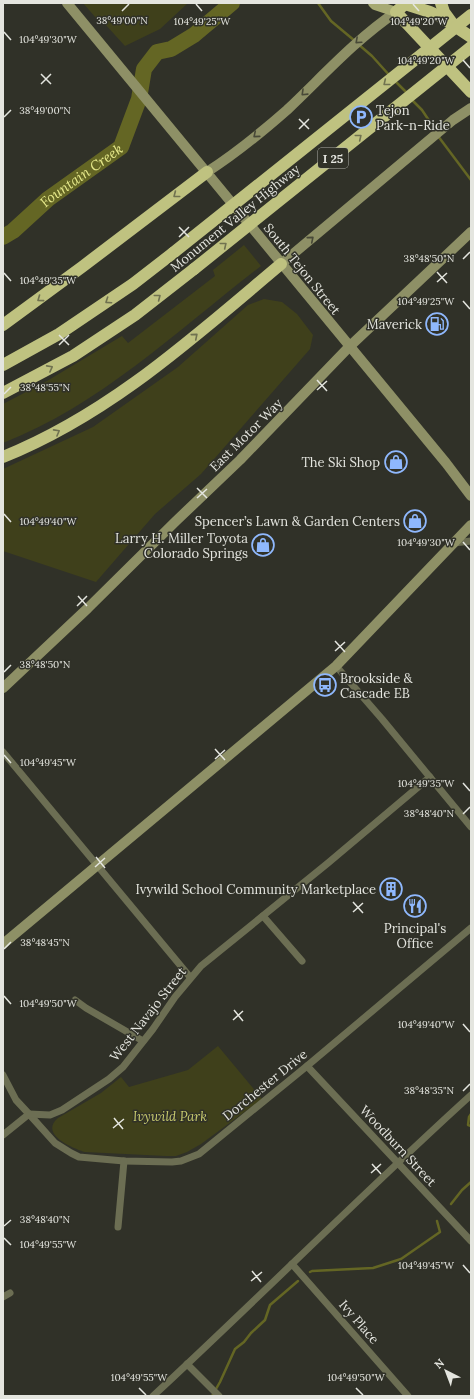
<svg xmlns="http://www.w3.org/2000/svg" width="474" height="1399" font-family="Lora,serif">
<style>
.green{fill:#3f401b}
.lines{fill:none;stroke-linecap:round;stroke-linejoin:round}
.stream{stroke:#646624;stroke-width:2.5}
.river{stroke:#646624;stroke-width:16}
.street{stroke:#6c6e53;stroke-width:7}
.secondary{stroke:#8e9066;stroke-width:10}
.primary{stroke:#a7aa73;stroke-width:10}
.highway{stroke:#bfc280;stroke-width:12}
.highway-bridge{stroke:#bfc280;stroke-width:12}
.oneway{stroke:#484938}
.oneway2{stroke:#707250}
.ticks{fill:none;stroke:#e4e5df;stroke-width:1.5}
.labels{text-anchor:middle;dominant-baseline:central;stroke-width:3;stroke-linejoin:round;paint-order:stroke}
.shield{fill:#303128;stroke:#aeafa8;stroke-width:1}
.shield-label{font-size:12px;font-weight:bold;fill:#e4e5df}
.poi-label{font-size:13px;fill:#e4e5df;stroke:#303128;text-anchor:end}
.street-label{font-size:13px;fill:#e4e5df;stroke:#303128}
.park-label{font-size:13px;font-style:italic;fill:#c7ca6d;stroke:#303128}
.water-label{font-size:14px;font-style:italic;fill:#e6e98b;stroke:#303128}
.ticks-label{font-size:10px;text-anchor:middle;fill:#e4e5df;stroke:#303128;stroke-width:3;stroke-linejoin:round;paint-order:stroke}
</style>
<rect width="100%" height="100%" fill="#303128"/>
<g class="green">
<path d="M83,3h105l-28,26 -35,17 -21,-23 -8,-5z"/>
<path d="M244,245l17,21c-82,63 -160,139 -258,177v-39l44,-23 75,-45 6,7 87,-67 -2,-6z"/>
<path d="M264,299l18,3 15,12 16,21 -3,14 -109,125 -46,40 -59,68 -93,-31v-82l90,-42 85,-60 70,-62z"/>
<path d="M218,1046l44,53 -61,45 -14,8 -11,4h-10l-81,-4c-13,-4 -46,-18 -27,-34l43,-25 20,-16 8,10 59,-17z"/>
</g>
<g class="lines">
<g class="stream">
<path d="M318,3l13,18 24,20"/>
<path d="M358,44l14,12 18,20"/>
<path d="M395,81l12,12"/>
<path d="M411,99l11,11 14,21"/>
<path d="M438,136l33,44"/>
<path d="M471,1114l-2,3 -1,8 3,1"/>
<path d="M451,1204l11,-14 9,-8"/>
<path d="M310,1272l2,-1 61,-3 28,-9 39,-27 -3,-11"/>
<path d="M212,1396l8,-14 15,-33 9,-7 7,-9 14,-13 5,-15 28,-24"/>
</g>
<path class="river" id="s1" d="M3,237l10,-6 35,-32 73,-52 18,-48 5,-30 13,-17 14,-3 23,-14 38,-32"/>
<g class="street">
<path d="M454,543l17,-2"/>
<path d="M336,666l46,53 89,108"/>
<path d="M3,752l187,225"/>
<path d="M263,916l39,45"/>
<path d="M75,1000l11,8 57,33"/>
<path d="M307,1066l164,175"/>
<path d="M3,1075l13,25 13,14 26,29 16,10 8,4 45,4 48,1 9,-1 18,-7 108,-88 164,-138"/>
<path d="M3,1135l26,-21 21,1 12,-5 47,-31 14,-12 30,-38 22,-32 26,-31 127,-103 102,-86"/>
<path d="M118,1227l6,-66"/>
<path d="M292,1264l116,132"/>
<path d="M3,1297l7,-4"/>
<path d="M187,1364l32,32"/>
<path d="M153,1396c107,-99 210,-203 318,-301"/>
</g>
<g class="secondary">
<path d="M67,3l379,460 25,33"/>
<path d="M207,172c28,-18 55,-40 80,-62 36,-34 68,-70 109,-98"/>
<path d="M281,264l172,-144 18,-12"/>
<path d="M3,688l85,-80 88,-87 64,-61 109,-113 122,-115"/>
<path d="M3,944l333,-278 135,-141"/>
</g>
<path class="primary" d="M373,3l2,2 21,7"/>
<g class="highway">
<path d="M402,3l28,9 11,5 30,20"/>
<path d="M406,3l-10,9 75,80"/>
<path d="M441,3l3,9 8,11"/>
<path d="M3,325l79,-58 125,-95"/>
<path d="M3,365l56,-31 74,-50 40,-31"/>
<path d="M3,393l70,-37 62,-41 59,-46"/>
<path d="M3,457c107,-43 191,-120 278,-193"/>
</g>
<g class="highway-bridge">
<path d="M173,253l298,-238"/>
<path d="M194,269l277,-222"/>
</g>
</g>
<defs><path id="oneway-chevron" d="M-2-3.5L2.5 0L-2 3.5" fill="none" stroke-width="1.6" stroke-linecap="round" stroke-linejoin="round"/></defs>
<g class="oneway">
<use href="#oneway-chevron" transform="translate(358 41) rotate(138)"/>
<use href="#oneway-chevron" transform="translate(304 93) rotate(136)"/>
<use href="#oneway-chevron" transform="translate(256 135) rotate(140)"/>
<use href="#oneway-chevron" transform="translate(311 239) rotate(-40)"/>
</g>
<g class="oneway2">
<use href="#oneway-chevron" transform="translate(386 83) rotate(141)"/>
<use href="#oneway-chevron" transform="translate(359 137) rotate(-39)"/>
<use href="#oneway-chevron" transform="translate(176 195) rotate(142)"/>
<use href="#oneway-chevron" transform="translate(224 245) rotate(-39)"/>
<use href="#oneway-chevron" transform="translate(158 297) rotate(-38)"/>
<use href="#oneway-chevron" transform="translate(40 299) rotate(144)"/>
<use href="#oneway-chevron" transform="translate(108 301) rotate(146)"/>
<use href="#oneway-chevron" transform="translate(195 336) rotate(-40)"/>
<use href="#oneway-chevron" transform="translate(50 368) rotate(-28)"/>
<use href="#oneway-chevron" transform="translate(57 432) rotate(-29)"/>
</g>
<path class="ticks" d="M196,4l6,7M413,4l6,7M122,11l7,-7M4,32l7,8M463,60l7,8M41,74l10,10M41,84l10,-10M4,117l7,-7M299,119l10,10M299,129l10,-10M179,227l10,10M179,237l10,-10M463,259l7,-7M437,272l10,11M4,273l7,8M437,282l10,-9M463,301l7,8M59,335l10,10M59,345l10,-10M317,380l10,11M317,390l10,-9M4,394l7,-7M197,488l10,10M197,498l10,-9M4,514l7,8M463,542l7,8M78,596l9,10M77,606l10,-10M335,641l10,11M335,651l10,-9M4,672l7,-7M215,749l10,11M4,755l7,8M215,759l10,-9M463,783l7,8M463,814l7,-7M96,857l9,11M95,867l10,-9M353,902l10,11M353,912l10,-9M4,949l7,-7M4,996l7,8M234,1010l9,11M233,1020l10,-9M463,1024l7,8M463,1091l7,-7M114,1118l9,11M113,1128l11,-9M372,1164l9,10M371,1173l10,-9M4,1226l7,-6M4,1238l7,7M463,1265l7,8M252,1271l9,11M251,1281l11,-9M139,1388l7,7M356,1388l7,7"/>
<defs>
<g id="parking-ring" transform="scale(1.15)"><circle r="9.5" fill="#303128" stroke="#8fb8fd" stroke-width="1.5"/><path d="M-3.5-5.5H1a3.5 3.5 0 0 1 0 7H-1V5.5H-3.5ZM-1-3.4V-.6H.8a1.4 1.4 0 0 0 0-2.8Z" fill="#8fb8fd"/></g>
<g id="fuel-ring" transform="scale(1.15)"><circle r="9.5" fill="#303128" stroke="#8fb8fd" stroke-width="1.5"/><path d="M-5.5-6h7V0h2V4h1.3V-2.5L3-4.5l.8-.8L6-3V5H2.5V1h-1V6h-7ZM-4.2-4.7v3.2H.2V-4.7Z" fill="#8fb8fd"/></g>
<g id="shop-ring" transform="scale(1.15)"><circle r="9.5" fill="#303128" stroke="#8fb8fd" stroke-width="1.5"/><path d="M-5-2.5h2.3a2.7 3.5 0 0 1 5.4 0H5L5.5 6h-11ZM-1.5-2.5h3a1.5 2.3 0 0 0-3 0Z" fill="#8fb8fd"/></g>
<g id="bus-ring" transform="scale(1.15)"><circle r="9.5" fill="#303128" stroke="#8fb8fd" stroke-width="1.5"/><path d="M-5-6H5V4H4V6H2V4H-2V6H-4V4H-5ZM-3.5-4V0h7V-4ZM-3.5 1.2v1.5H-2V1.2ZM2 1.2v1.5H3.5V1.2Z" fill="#8fb8fd"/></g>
<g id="building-ring" transform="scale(1.15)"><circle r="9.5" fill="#303128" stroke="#8fb8fd" stroke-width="1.5"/><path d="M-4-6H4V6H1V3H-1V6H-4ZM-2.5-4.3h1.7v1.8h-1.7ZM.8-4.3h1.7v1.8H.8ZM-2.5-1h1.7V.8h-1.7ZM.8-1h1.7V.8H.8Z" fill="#8fb8fd"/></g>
<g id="restaurant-ring" transform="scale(1.15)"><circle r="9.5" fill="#303128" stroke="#8fb8fd" stroke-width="1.5"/><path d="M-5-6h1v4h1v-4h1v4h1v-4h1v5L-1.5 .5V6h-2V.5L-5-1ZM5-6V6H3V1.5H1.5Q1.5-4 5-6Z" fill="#8fb8fd"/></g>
</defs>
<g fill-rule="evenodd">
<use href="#parking-ring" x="361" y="117"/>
<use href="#fuel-ring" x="437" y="324"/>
<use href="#shop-ring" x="396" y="462"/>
<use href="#shop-ring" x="415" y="521"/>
<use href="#shop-ring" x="263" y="545"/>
<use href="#bus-ring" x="325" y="685"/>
<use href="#building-ring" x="391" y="889"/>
<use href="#restaurant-ring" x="415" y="906"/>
</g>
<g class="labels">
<rect class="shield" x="318" y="148" width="30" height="20" rx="3"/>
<g class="shield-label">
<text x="333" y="158">I 25</text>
</g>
<g class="poi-label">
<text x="376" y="110" text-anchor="start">Tejon<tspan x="376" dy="15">Park-n-Ride</tspan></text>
<text x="422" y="324">Maverick</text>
<text x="380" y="462">The Ski Shop</text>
<text x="400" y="521">Spencer’s Lawn &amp; Garden Centers</text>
<text x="248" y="538">Larry H. Miller Toyota<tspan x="248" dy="15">Colorado Springs</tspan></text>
<text x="340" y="678" text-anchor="start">Brookside &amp;<tspan x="340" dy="15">Cascade EB</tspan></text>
<text x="376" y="889">Ivywild School Community Marketplace</text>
<text x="415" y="928" text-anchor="middle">Principal's<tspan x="415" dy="15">Office</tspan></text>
</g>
<g class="street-label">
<text transform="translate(235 218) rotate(-39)">Monument Valley Highway</text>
<text transform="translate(302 269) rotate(51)">South Tejon Street</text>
<text transform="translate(246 435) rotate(-45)">East Motor Way</text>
<text transform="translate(148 1014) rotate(-52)">West Navajo Street</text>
<text transform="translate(265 1085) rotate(-39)">Dorchester Drive</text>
<text transform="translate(398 1146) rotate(47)">Woodburn Street</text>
<text transform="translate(359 1322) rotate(49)">Ivy Place</text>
</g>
<g class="park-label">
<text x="170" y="1116">Ivywild Park</text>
</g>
<g class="water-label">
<text stroke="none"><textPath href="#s1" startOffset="100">Fountain Creek</textPath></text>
</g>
</g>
<g class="ticks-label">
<text x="122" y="24">38°49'00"N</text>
<text x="202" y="25">104°49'25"W</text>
<text x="419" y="25">104°49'20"W</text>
<text x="48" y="43">104°49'30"W</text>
<text x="426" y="64">104°49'20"W</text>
<text x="45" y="114">38°49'00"N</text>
<text x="429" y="262">38°48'50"N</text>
<text x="48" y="284">104°49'35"W</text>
<text x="426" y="305">104°49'25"W</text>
<text x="45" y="391">38°48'55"N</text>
<text x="48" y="525">104°49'40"W</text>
<text x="426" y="546">104°49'30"W</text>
<text x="45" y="668">38°48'50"N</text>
<text x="48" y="766">104°49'45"W</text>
<text x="426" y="787">104°49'35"W</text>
<text x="429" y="817">38°48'40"N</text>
<text x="45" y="946">38°48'45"N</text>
<text x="48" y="1007">104°49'50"W</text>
<text x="426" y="1028">104°49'40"W</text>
<text x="429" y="1094">38°48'35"N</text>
<text x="45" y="1223">38°48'40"N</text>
<text x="48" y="1248">104°49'55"W</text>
<text x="426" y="1269">104°49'45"W</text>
<text x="139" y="1381">104°49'55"W</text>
<text x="356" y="1381">104°49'50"W</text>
</g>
<rect width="474" height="1399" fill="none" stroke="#e4e5df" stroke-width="8"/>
<g transform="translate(446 1371) rotate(318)" stroke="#303128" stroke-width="3" paint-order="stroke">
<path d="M0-3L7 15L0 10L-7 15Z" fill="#e4e5df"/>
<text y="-6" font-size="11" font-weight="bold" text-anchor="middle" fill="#e4e5df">N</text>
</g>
</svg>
